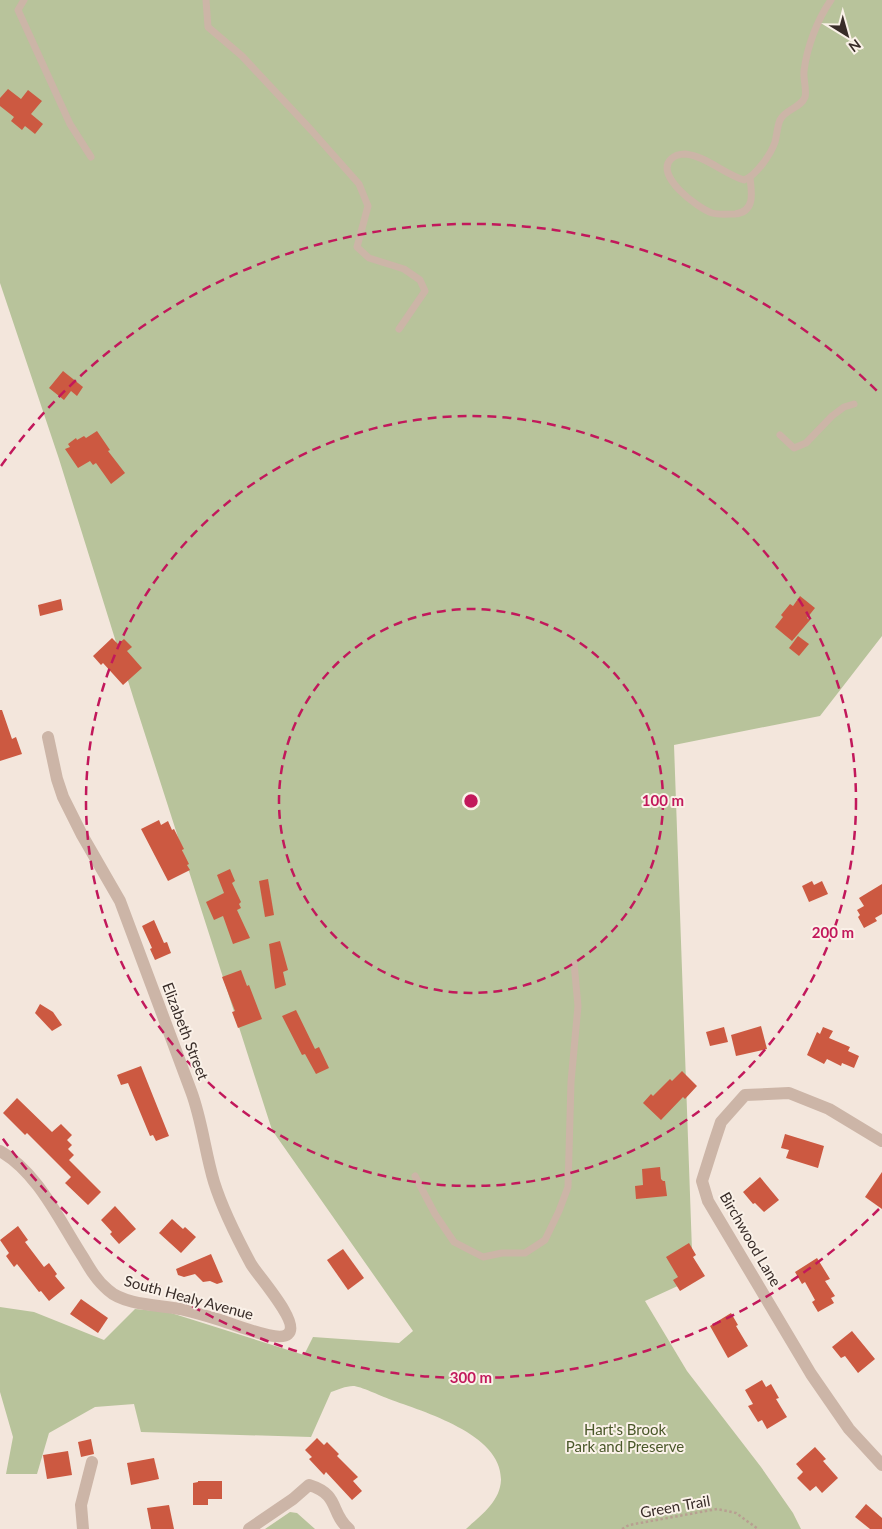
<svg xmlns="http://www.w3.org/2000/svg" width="882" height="1529" font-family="Lato,sans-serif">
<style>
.green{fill:#b8c39b}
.building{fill:#cc5941}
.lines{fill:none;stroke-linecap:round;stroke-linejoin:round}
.path{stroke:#b89f91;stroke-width:2.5;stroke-dasharray:2.5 2.5;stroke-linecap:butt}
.service{stroke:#ccb5a7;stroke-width:7}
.minor{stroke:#ccb5a7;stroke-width:12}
.ring{fill:none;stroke:#c2185b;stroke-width:2.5;stroke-dasharray:9 6}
.labels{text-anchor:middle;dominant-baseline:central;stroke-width:4;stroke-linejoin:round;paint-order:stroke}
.street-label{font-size:15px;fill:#382c28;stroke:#faf1e8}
.park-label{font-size:15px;fill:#4a582a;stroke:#faf1e8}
.centre{fill:#c2185b;stroke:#faf1e8;stroke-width:2.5}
.ring-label{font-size:15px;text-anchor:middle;font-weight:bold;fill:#c2185b;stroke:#faf1e8;stroke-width:4;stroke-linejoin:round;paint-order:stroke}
</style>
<rect width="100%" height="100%" fill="#f3e6dc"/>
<g class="green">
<path d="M0,0h882v636l-62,80 -146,29 19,534 -48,22 42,70 74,96 32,46 8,16h-335c15,-14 34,-27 35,-49 1,-46 -77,-68 -112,-81 -8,-3 -29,-13 -36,-13 -7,0 -16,4 -22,6l-20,45 -170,-5 -7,-28 -39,3 -46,26 -12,41h-31l7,-37 -13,-45v-85l34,5 70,28 31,-31 33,3 136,43 9,-18 86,6 14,-12 -141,-201 -138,-430 -75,-241 -59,-176z"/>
<path d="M290,1512l7,1 18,16h-50z"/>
</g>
<g class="building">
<path d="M8,89l13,10 7,-9 14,11 -11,13 12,10 -8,10 -10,-8 -3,4 -11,-9 3,-4 -14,-11v-8z"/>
<path d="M63,371l20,16 -6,9 -6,-5 -7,9 -15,-12z"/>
<path d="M97,431l13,19 -2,1 17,22 -14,11 -15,-21 -3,2 -3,-4 -12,7 -13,-19 5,-2 -2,-3 8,-6 1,2 7,-4 2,2z"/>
<path d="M800,596l15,12 -8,10 3,2 -18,21 -17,-14 8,-10 -2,-2 9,-11 3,2z"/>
<path d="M61,599l2,11 -23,6 -2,-11z"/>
<path d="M798,636l11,8 -10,12 -10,-8z"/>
<path d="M112,638l6,6 6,-5 8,8 -5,4 15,17 -19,17 -20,-22 -2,2 -8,-9z"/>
<path d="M0,710h2l10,29 4,-2 6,17 -22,7z"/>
<path d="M159,820l2,5 7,-4 4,9 2,-1 10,20 -2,1 7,14 -2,1 3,5 -22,11 -27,-52z"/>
<path d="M230,869l5,12 -3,2 9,19 -2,2 2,4 -4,2 13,28 -17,6 -10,-28 -9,4 -8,-18 18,-9 -7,-18z"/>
<path d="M268,879l6,36 -9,2 -6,-36z"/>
<path d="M812,881l2,4 8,-4 6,13 -19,8 -7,-16z"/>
<path d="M882,884v30l-7,4 2,3 -13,7 -6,-11 2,-2 -3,-5 7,-4 -5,-8z"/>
<path d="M154,920l10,23 3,-1 4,11 -16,7 -5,-11 2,-1 -10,-22z"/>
<path d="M280,941l8,29 -5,2 3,13 -11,4 -6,-45z"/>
<path d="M241,970l6,16 2,-1 13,34 -24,9 -6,-16 3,-1 -13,-34z"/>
<path d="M40,1004l13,8 9,13 -10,6 -17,-18z"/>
<path d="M296,1010l19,39 4,-2 10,21 -13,6 -11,-20 -3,1 -20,-39z"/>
<path d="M761,1026l6,23 -31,7 -5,-21z"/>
<path d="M724,1027l4,15 -18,4 -4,-14z"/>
<path d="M823,1027l10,4 -4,7 21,9 -2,4 11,5 -5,12 -12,-5 -1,3 -14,-7 -3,5 -17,-9 10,-23 3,2z"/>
<path d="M141,1066l28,70 -13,5 -3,-6 -3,1 -22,-53 -7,2 -4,-10z"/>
<path d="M682,1071l15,15 -12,13 -2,-2 -22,23 -18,-17 8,-9 2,2 17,-17 2,2z"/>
<path d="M17,1098l35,34 9,-8 11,11 -5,5 5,5 -4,4 6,6 -5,5 32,32 -13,13 -23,-22 6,-6 -44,-44 -2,2 -22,-22z"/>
<path d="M785,1134l39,12 -6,22 -32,-10 3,-8 -8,-2z"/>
<path d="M660,1167l1,12 2,2h2l2,15 -31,3 -1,-13 8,-1 -1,-16z"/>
<path d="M882,1172v37l-17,-12z"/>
<path d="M760,1177l19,23 -15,12 -9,-9 -2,1 -10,-12z"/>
<path d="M115,1206l21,23 -17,15 -9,-10 2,-2 -11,-12z"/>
<path d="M172,1219l11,10 2,-2 11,10 -15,16 -22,-20z"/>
<path d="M18,1226l10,14 -3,2 19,25 5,-4 8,11 -2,2 10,12 -16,13 -8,-10 -2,1 -22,-28 -3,3 -8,-11 3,-3 -9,-13z"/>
<path d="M689,1243l7,12 -3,2 12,19 -25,15 -7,-11 5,-3 -12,-20z"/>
<path d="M343,1249l21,29 -16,12 -21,-30z"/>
<path d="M211,1254l12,28 -6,2 -7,-3 -7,1 -8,-8 -11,3 -6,-2 -2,-6z"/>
<path d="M817,1258l13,21 -5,2 10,15 -4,2 3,5 -16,9 -6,-10 3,-2 -10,-18 -3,2 -7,-12z"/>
<path d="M81,1299l27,19 -10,15 -28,-19z"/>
<path d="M731,1313l7,12 -2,1 12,20 -20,12 -18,-32z"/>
<path d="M852,1331l23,28 -17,14 -13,-17 -4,2 -9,-11z"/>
<path d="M762,1380l4,7 5,-3 8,14 -3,1 11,18 -20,12 -5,-9 -4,2 -10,-16 5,-2 -8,-14z"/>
<path d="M317,1438l7,7 3,-3 12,12 -2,2 21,21 -5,4 9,10 -10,9 -26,-28 -2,3 -15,-16 3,-2 -7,-7z"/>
<path d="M91,1439l3,15 -13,3 -3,-15z"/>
<path d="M815,1447l11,12 -3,2 15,17 -16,15 -6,-7 -6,5 -13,-13 6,-6 -7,-8z"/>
<path d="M68,1451l4,24 -25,4 -4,-24z"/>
<path d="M154,1458l5,21 -28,6 -4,-22z"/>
<path d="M198,1481h24v18h-14v6h-15v-22l5,-1z"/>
<path d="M866,1504l16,14v11h-12l-15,-12z"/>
<path d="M169,1505l5,24h-23l-4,-21z"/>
</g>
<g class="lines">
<path class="path" d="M622,1529l7,-4 88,-16 19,4 22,16"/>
<g class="service">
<path d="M24,0l-6,10 52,114 21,33"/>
<path d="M206,0l2,27 34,29 70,75 47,53 9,22 -11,41 12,11 35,11 16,11 5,11 -26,38"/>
<path d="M750,178c2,15 5,34 -15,36 -8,0 -16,1 -23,-1 -15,-5 -58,-38 -41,-54 4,-4 8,-5 14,-5 21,2 39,20 59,26 12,-4 27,-26 31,-38 2,-7 2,-15 5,-22 5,-11 21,-12 25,-23 2,-7 -2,-18 -1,-26 3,-24 13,-51 27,-71"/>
<path d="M780,435l14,13 12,-5 26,-27 12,-9 10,-3"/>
<path d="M415,1176l20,38 19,28 29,15 19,-4h23l20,-13 14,-29 9,-24 3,-105 7,-76 -4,-43"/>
</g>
<g class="minor">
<path d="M882,1141l-53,-32 -40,-16 -44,2 -24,27 -7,21 -12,38 6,20 103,173 38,55 33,36"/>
<path d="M0,1151c38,21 60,71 83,106 7,12 14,24 25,33 16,15 51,15 72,19 13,3 27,7 40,11 13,4 59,23 68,14 13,-11 -30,-58 -37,-70 -14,-26 -28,-53 -37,-82 -9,-30 -12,-62 -23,-91l-71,-190 -38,-66 -19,-38 -6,-18 -9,-42"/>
<path d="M83,1529l-2,-24 11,-43"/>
<path d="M249,1529l44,-30 16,-14c32,10 20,27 40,44"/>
</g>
</g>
<g class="ring">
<circle cx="471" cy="801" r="192"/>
<circle cx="471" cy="801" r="385"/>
<path d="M879 1209A577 577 0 0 1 1 1136M1 466A577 577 0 0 1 879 393"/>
</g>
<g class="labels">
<g class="street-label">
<text transform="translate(186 1031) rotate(69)">Elizabeth Street</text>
<text transform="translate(751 1239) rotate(60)">Birchwood Lane</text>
<text transform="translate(189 1297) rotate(15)">South Healy Avenue</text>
<text transform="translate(675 1506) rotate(-10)">Green Trail</text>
</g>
<g class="park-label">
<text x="625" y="1429">Hart's Brook<tspan x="625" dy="17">Park and Preserve</tspan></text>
</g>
</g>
<circle cx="471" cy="801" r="8" class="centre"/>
<g class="ring-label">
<text x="663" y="806">100 m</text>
<text x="833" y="938">200 m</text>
<text x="471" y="1383">300 m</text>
</g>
<g transform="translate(847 35) rotate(143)" stroke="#faf1e8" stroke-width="4" paint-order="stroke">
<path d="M0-4L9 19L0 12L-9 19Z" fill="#382c28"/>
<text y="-8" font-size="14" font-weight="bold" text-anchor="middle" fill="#382c28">N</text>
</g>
</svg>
